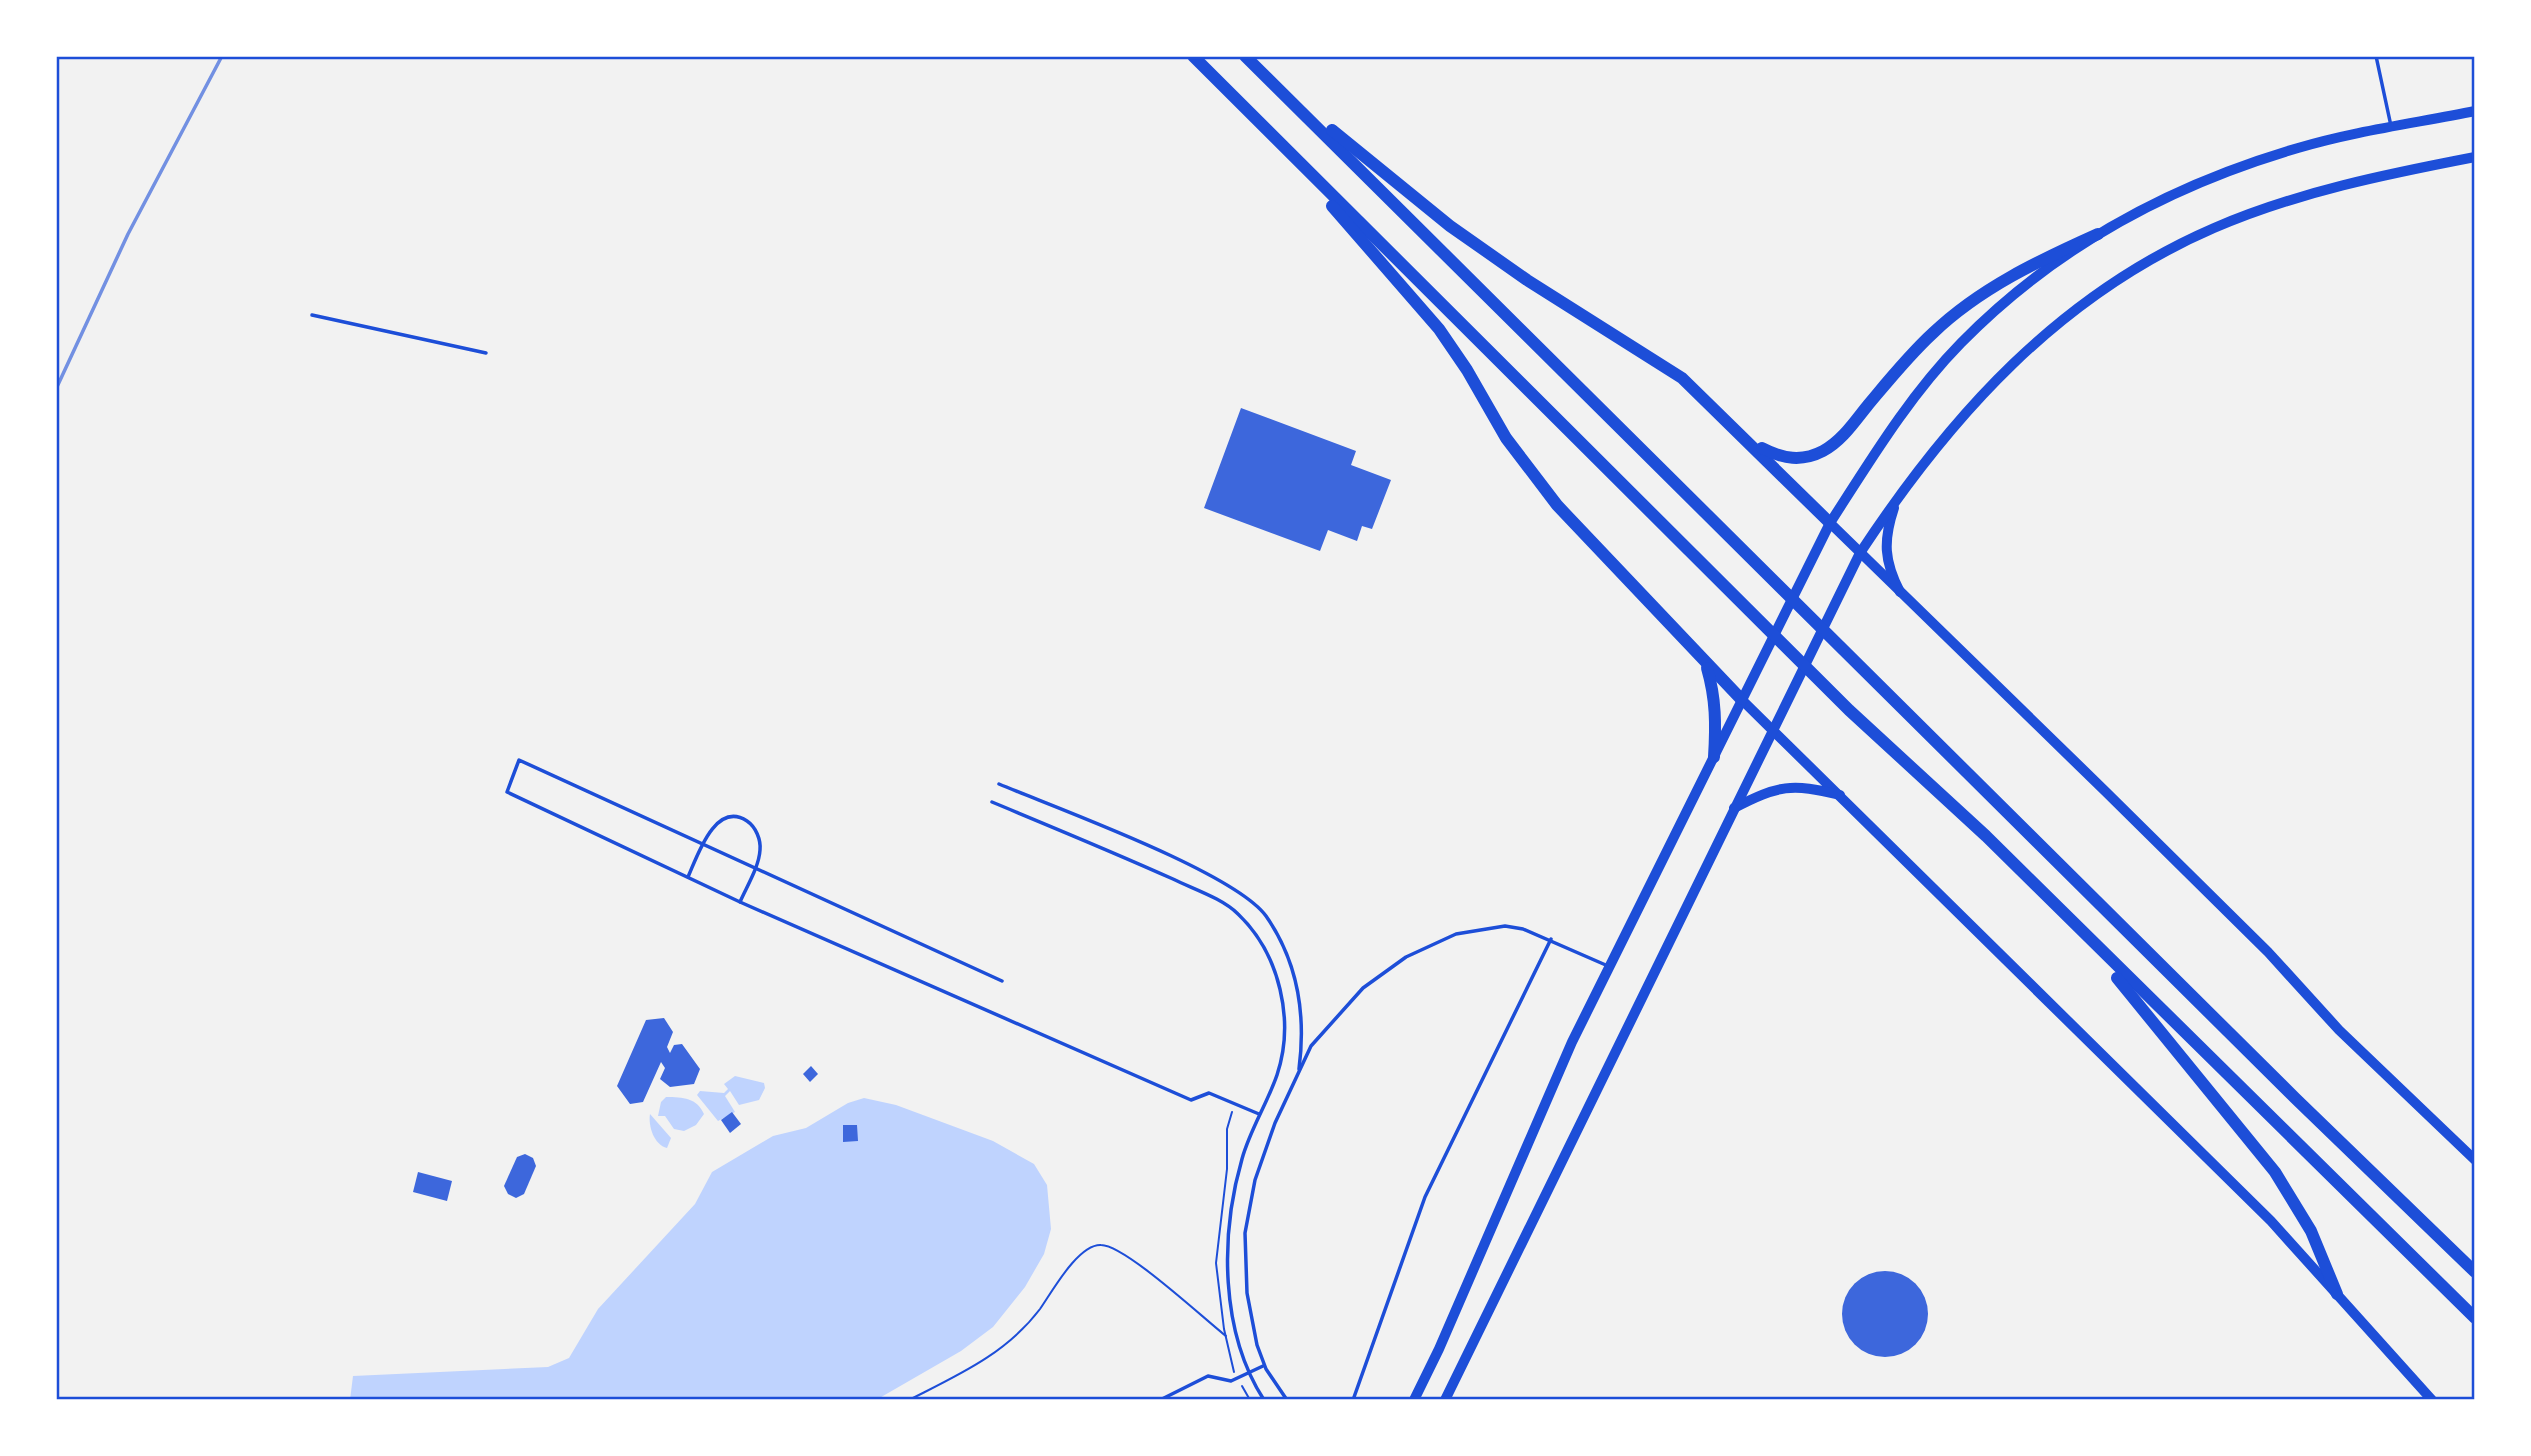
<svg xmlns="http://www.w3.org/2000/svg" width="2531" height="1456" font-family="'Space Grotesk',sans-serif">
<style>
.water{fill:#bfd3fe}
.building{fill:#3d67dc}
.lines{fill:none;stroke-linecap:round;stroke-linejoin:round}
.path{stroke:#1d4ed8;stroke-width:2}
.service{stroke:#1d4ed8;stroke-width:3.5}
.secondary{stroke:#1d4ed8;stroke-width:10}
.primary{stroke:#1d4ed8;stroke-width:10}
.motorway{stroke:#1d4ed8;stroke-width:12}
.rail{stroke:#7290e2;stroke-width:3.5}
.neatline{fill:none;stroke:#1d4ed8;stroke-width:2.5}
</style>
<rect width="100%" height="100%" fill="#f2f2f2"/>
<g class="water">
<path d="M735,1076l29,7 1,5 -6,12 -20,5 -9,-14 -5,5 10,16 -17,9 -21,-26 3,-4 24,2 4,-4 -4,-5z"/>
<path d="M666,1097c17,0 31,1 38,17l-8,11 -12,6 -10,-2 -9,-13h-7l3,-14z"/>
<path d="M864,1098l32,7 97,36 41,23 13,21 4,44 -7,25 -19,33 -32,40 -32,24 -85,49h-526l3,-24 195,-9 21,-9 29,-49 97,-105 17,-32 61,-36 33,-8 42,-25z"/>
<path d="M650,1114l21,24 -4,10c-13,-3 -19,-22 -17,-34z"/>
</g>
<g class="building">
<path d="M1241,408l115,43 -5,14 40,15 -19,49 -10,-3 -5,15 -29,-11 -8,21 -116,-43z"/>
<path d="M664,1018l9,14 -6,15 3,6 4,-8 8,-1 18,25 -6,15 -24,3 -10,-8 5,-11 -4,-6 -18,40 -13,2 -13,-18 29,-66z"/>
<path d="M811,1066l7,8 -8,8 -7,-8z"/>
<path d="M732,1112l9,12 -11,9 -9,-13z"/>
<path d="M843,1125h14l1,16 -15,1z"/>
<path d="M525,1154l8,4 3,8 -12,28 -8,4 -8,-4 -4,-8 13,-29z"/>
<path d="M418,1172l34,9 -5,20 -34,-9z"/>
<circle cx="1885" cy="1314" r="43"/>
</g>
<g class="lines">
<g class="path">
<path d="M1232,1112l-5,17v40l-11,94 8,66 10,43"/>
<path d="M1242,1386l8,14"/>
<path d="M909,1400c49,-25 97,-46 131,-91 12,-17 38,-65 61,-64 24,0 102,73 125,91"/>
</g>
<g class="service">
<path d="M2376,56l15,70"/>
<path d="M312,315l174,38"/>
<path d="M999,784c57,24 235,88 267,132 32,46 40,99 33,153"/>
<path d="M992,802c60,25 121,50 181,77 20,10 49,19 65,35 42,40 57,107 39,161 -10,29 -27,55 -35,84 -22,76 -22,173 22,241"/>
<path d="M688,877c9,-20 27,-77 59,-56 9,6 14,19 13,29 -1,17 -13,36 -20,52"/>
<path d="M1002,981l-483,-221 -12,32 233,110 451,198 18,-7 50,21"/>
<path d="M1160,1400l48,-24 23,5 32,-15"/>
<path d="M1287,1400l-21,-31 -9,-24 -10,-52 -2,-60 10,-53 20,-57 36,-77 52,-58 43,-31 50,-23 49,-8 18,3 85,37"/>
<path d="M1353,1400l72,-203 126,-258"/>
</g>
<g class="secondary">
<path d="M1741,699l530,522 161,179"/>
<path d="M1734,808c45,-23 57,-25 106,-13"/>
<path d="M1414,1400l25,-51 133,-307 258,-519 275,268 163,161 71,78 136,130"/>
<path d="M1445,1400l415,-847"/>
</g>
<g class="primary">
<path d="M1894,508c-11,33 -10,53 6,84"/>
<path d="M1830,523c40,-62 79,-127 131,-180 94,-96 210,-158 337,-195 57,-17 118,-25 177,-37"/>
<path d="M1860,553c91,-138 199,-258 354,-325 83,-36 173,-54 261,-71"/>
</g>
<g class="motorway">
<path d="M1193,56l656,654 137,126 489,482"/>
<path d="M1245,56l1050,1042 180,174"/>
<path d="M1332,130l118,96 77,54 155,98 148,145"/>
<path d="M1332,206l107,123 28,41 39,68 51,67 184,194"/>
<path d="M1762,448c21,11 40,14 61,3 19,-10 32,-30 45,-46 21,-25 41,-50 65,-72 47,-45 107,-73 165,-99"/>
<path d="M1707,668c9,31 9,57 7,89"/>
<path d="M2117,978l158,194 36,59 26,63"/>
</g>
<path class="rail" d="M56,389l72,-155 94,-178"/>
</g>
<rect width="2531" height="1456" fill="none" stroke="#ffffff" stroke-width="116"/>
<rect x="58" y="58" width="2415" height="1340" class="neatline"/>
</svg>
